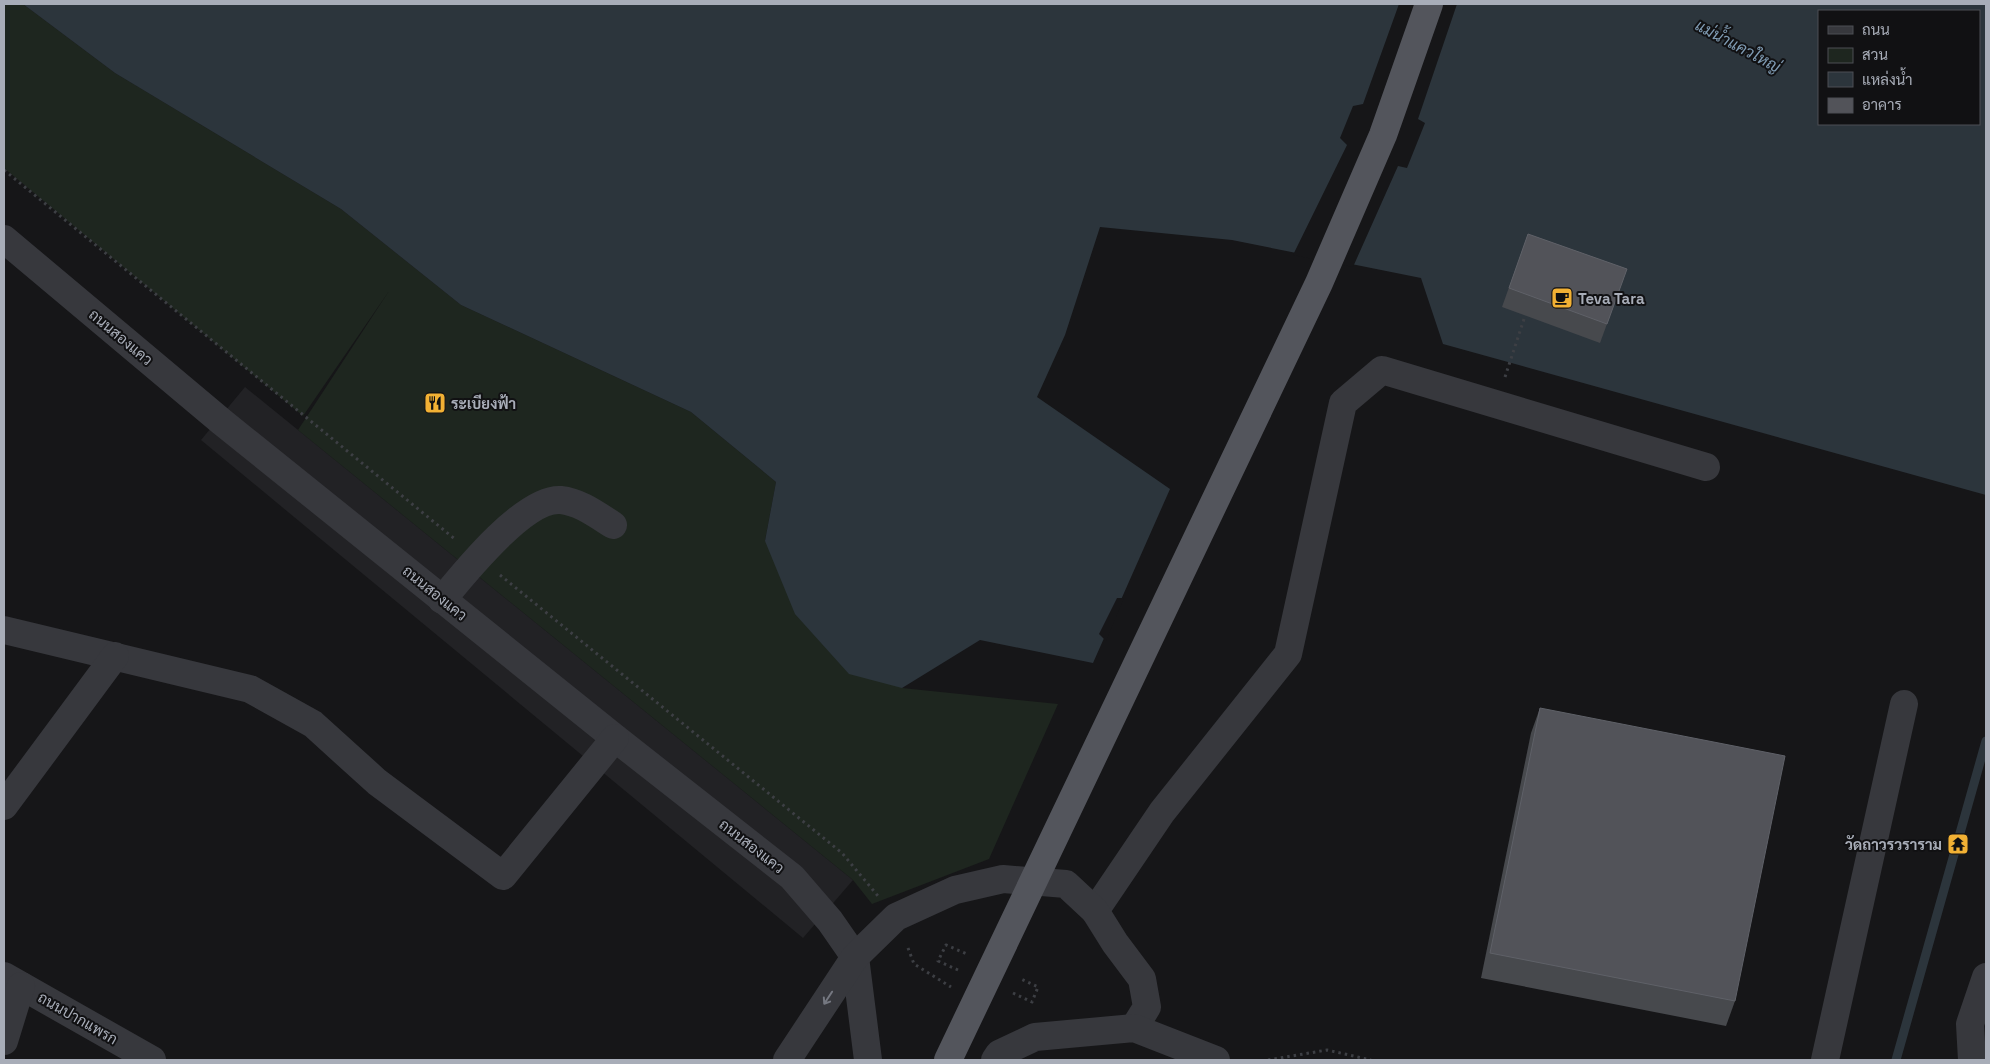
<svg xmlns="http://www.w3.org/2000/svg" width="1990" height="1064" font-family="'Space Grotesk',Sarabun,sans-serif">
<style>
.built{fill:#222225}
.green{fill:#1e261f}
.water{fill:#2c353c;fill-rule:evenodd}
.pier{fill:#161618}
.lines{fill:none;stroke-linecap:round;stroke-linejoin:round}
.stream{stroke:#2c353c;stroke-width:9}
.path{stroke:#3d3f44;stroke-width:3;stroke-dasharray:2.5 4;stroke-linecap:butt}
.minor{stroke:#37383d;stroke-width:28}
.major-bridge{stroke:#53555c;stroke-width:28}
.wall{fill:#47494d}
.building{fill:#525359;stroke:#5f6168}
.oneway{stroke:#757881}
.labels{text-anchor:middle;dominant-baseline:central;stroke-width:4;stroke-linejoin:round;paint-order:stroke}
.poi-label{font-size:15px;font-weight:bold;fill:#a8adb8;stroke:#111113;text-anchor:start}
.street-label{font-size:15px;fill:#a8adb8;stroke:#111113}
.water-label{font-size:16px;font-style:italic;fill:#7f9bb3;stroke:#111113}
</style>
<rect width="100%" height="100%" fill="#161618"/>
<path class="built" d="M245,387l608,493 -50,58 -602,-498z"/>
<path class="green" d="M4,4h19l92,69 226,136 120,96 230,107 85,70 -11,59 137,147 156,16 -69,155 -117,45 -19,-24 -555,-450 91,-139 -86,125 -299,-248z"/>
<path class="water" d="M23,4h1963v491l-543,-151 -22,-66 -189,-38 -132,-13 -35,108 -28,62 133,92 -77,174 -113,-23 -78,48 -53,-14 -54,-60 -30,-73 11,-59 -85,-70 -230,-107 -120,-96 -226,-136zM1819,11h160v113h-160z"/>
<g class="pier">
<path d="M1399,4h58l-39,115 7,4 -18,45 -9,-2 -45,101 -60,-12 54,-110 -7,-7 13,-32 10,-2z"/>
<path d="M1117,598h7l-18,43 -7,-7z"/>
</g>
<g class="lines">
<path class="stream" d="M1896,1060l90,-319"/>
<g class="path">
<path d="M4,170l452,370"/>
<path d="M1505,377l20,-61"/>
<path d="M500,575l342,278 36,43"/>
<path d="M908,948l6,16 37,23"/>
<path d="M958,970l-20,-9 8,-16 21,9"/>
<path d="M1013,993l19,9 6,-15 -19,-9"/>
<path d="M1268,1060l59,-10 44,10"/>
</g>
<g class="minor">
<path d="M4,239l218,183 393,316 177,139 38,44 25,36 13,103"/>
<path d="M442,600c22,-27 83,-103 119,-100 19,2 36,15 52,25"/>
<path d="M4,630l246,59 63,35 64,58 126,94 112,-138"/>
<path d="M4,806l111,-150"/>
<path d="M1095,911l67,-99 126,-158 55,-251 39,-33 324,97"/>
<path d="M4,976l148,84"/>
<path d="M4,1041l17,-55"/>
<path d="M787,1060l68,-103 41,-40 59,-27 48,-11 63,5 29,27 20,32 27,36 5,28 -13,21"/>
<path d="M995,1060l4,-6 36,-17 99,-9 82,32"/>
<path d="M1825,1060l79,-356"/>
<path d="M1972,1060l-2,-36 16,-47"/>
</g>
<path class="major-bridge" d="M948,1060l371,-777 64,-148 46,-131"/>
</g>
<g class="wall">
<path d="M1528,234l99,35 -27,74 -98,-36z"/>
<path d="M1540,708l195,293 -9,25 -245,-48 50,-245z"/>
</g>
<g class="building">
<path d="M1528,234l99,35 -20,55 -98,-36z"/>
<path d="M1540,708l245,48 -50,245 -245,-48z"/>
</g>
<defs><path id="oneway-shaft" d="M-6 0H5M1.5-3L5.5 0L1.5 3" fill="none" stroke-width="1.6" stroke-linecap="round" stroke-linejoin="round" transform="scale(1.25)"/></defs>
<use class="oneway" href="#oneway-shaft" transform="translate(828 998) rotate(123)"/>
<defs>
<g id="cafe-square" transform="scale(1.125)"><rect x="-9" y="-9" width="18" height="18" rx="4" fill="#f2b134" stroke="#111113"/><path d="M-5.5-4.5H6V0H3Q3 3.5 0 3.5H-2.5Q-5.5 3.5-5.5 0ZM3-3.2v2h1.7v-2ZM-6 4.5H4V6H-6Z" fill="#111"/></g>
<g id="restaurant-square" transform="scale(1.125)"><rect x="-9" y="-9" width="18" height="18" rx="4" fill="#f2b134" stroke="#111113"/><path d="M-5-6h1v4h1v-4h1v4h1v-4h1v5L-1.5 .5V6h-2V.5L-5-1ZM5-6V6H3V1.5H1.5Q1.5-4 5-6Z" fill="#111"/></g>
<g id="temple-square" transform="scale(1.125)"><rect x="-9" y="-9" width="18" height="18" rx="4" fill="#f2b134" stroke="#111113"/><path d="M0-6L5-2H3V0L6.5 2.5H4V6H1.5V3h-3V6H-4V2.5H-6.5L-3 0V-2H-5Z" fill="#111"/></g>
</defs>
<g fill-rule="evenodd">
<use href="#cafe-square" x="1562" y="298"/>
<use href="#restaurant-square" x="435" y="403"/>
<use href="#temple-square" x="1958" y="844"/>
</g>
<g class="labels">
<g class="poi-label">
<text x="1578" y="298">Teva Tara</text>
<text x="451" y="403">ระเบียงฟ้า</text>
<text x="1942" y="844" text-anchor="end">วัดถาวรวราราม</text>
</g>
<g class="street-label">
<text transform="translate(121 337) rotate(40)">ถนนสองแคว</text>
<text transform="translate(435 593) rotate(39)">ถนนสองแคว</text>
<text transform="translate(752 846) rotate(38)">ถนนสองแคว</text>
<text transform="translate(78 1018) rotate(30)">ถนนปากแพรก</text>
</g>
<g class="water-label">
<text transform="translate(1738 46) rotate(28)">แม่น้ำแควใหญ่</text>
</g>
</g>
<rect width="1990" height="1064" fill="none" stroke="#a8adb8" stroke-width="10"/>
<rect x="1818" y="10" width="162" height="115" fill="#111113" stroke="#4d4f55"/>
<rect x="1828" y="26" width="25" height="8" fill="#37383d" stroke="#4d4f55"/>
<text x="1862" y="35" font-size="15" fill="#a8adb8">ถนน</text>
<rect x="1828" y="48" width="25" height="15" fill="#1e261f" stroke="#4d4f55"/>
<text x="1862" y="60" font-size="15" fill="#a8adb8">สวน</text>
<rect x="1828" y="72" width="25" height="15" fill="#2c353c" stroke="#4d4f55"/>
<text x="1862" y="85" font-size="15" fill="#a8adb8">แหล่งน้ำ</text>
<rect x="1828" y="98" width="25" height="15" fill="#525359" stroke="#4d4f55"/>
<text x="1862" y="110" font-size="15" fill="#a8adb8">อาคาร</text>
</svg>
